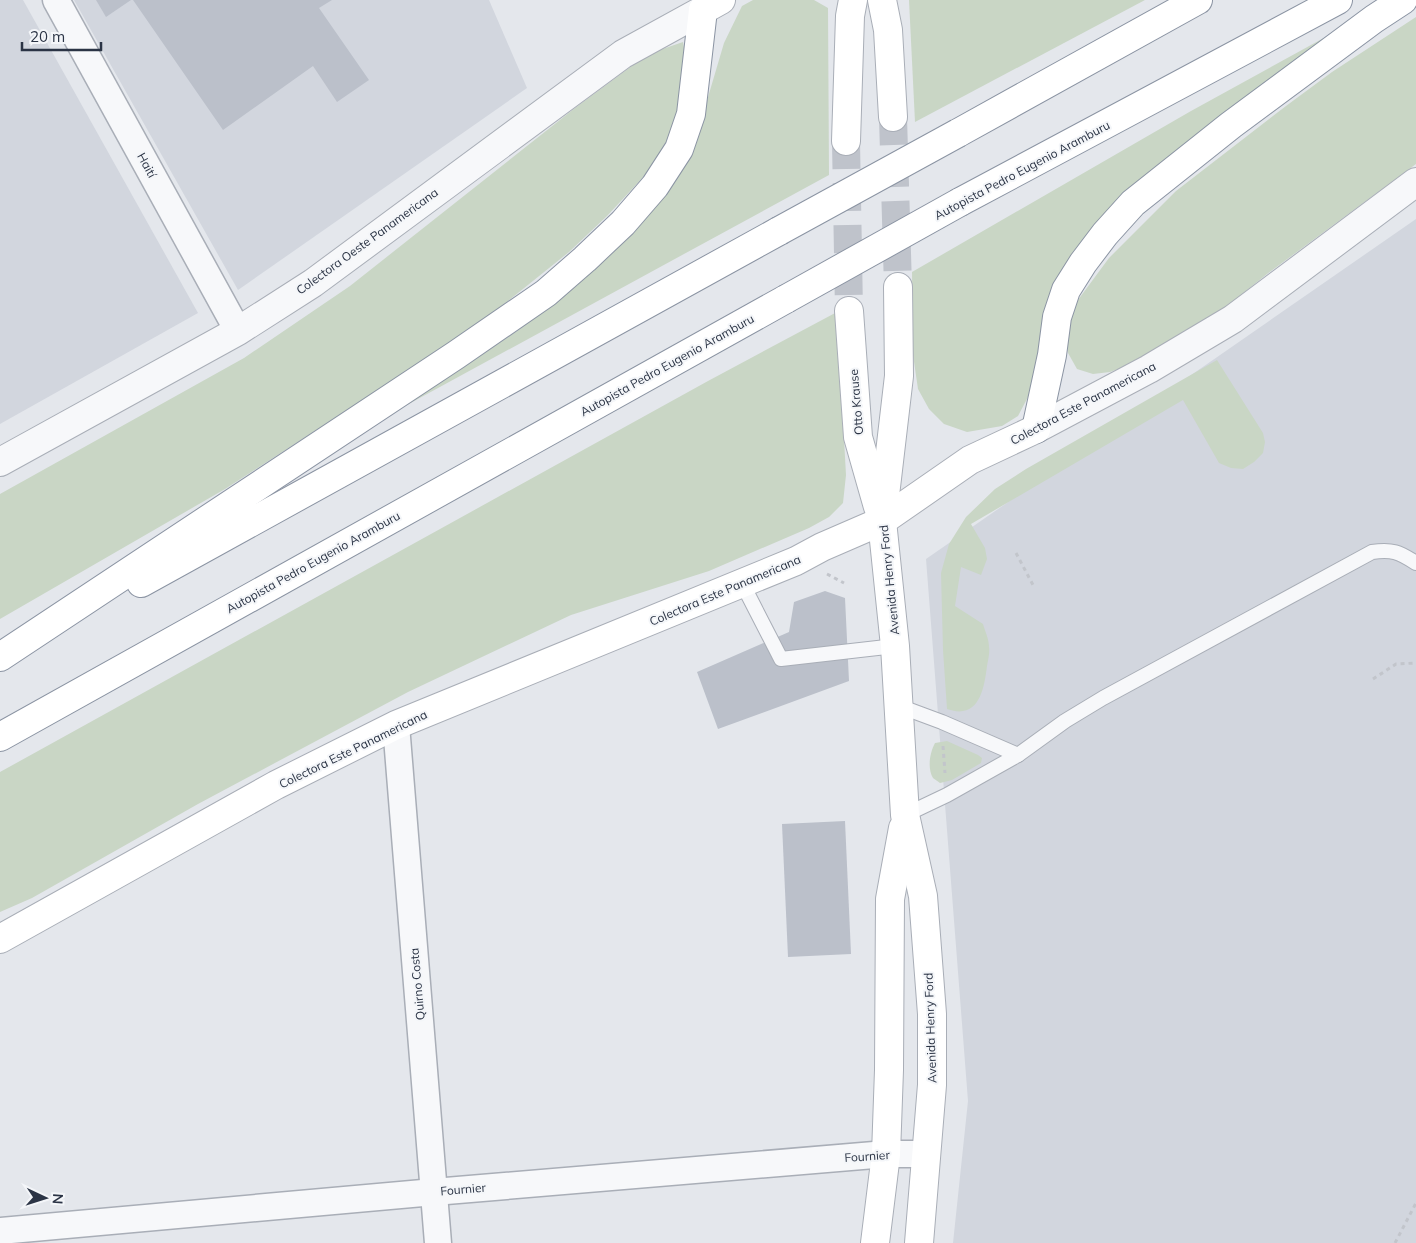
<svg xmlns="http://www.w3.org/2000/svg" width="1416" height="1243" font-family="Mulish,sans-serif">
<style>
.built{fill:#d2d6de}
.green{fill:#c9d6c5}
.building{fill:#bbc0ca}
.lines{fill:none;stroke-linecap:round;stroke-linejoin:round}
.secondary-tunnel{stroke:#bfc3cb;stroke-width:28;stroke-dasharray:28 14;stroke-linecap:butt}
.service-casing{stroke:#a9aeb7;stroke-width:16}
.minor-casing{stroke:#a9aeb7;stroke-width:29}
.tertiary-casing{stroke:#a9aeb7;stroke-width:30}
.secondary-casing{stroke:#a9aeb7;stroke-width:30}
.motorway-casing{stroke:#8b94a3;stroke-width:30}
.path{stroke:#c2c5cb;stroke-width:3;stroke-dasharray:4 4;stroke-linecap:butt}
.service{stroke:#f7f8fa;stroke-width:14}
.minor{stroke:#f7f8fa;stroke-width:26}
.tertiary{stroke:#f7f8fa;stroke-width:28}
.secondary{stroke:#fff;stroke-width:28}
.motorway{stroke:#fff;stroke-width:28}
.motorway-bridge-casing{stroke:#8b94a3;stroke-width:30;stroke-linecap:butt}
.motorway-bridge{stroke:#fff;stroke-width:28}
.labels{text-anchor:middle;dominant-baseline:central;stroke-width:4;stroke-linejoin:round;paint-order:stroke}
.street-label{font-size:12px;fill:#2b3445;stroke:#f4f6f9}
</style>
<rect width="100%" height="100%" fill="#e4e7ec"/>
<g class="built">
<path d="M0,0h23l175,313 -198,111z"/>
<path d="M74,0h415l38,88 -289,202z"/>
<path d="M1416,219v1024h-463l15,-142 -42,-542z"/>
</g>
<g class="green">
<path d="M753,0h61l14,8 1,167 -424,231 115,-77 87,-75 91,-123 26,-88 18,-37z"/>
<path d="M909,0h236l-230,122z"/>
<path d="M1416,17v147l-149,110 -52,42 -78,46 -27,10 -17,2 -16,-5 -9,-16 -3,-15 10,-34 34,-46 67,-67 110,-85 46,-34z"/>
<path d="M1331,34l-181,142 -107,152 -8,43 -7,26 -10,19 -16,10 -35,6 -23,-8 -15,-15 -11,-20 -5,-34 -1,-83 279,-161z"/>
<path d="M683,42l6,31 -18,66 -24,34 -40,43 -38,36 -96,77 -248,160 -225,130v-125l244,-136 106,-72 225,-178 73,-54z"/>
<path d="M837,312l9,163 -3,28 -14,14 -20,11 -100,43 -138,44 -163,77 -210,112 -166,94 -32,14v-140l708,-391z"/>
<path d="M1217,360l46,73 2,9 -2,11 -9,9 -11,7 -12,-1 -12,-5 -36,-63 -212,124 14,24 2,11 -6,16 -20,-8 -6,39 28,18c2,7 6,15 6,23 1,6 -1,13 -2,19 -3,25 -9,54 -40,43l-4,-59 -2,-77 8,-29 17,-27 29,-28 31,-20z"/>
<path d="M947,741l31,14 4,3 -1,5 -29,17 -12,3c-2,-2 -5,-3 -7,-5 -6,-10 -3,-26 2,-35z"/>
</g>
<g class="building">
<path d="M96,0h35l-25,17z"/>
<path d="M133,0h199l-13,8 50,72 -32,22 -24,-36 -90,64z"/>
<path d="M825,591l20,7 4,83 -131,48 -21,-57 92,-40 5,-30z"/>
<path d="M845,821l6,133 -63,3 -6,-133z"/>
</g>
<g class="lines">
<g class="secondary-tunnel">
<path d="M893,117l5,170"/>
<path d="M846,141l3,170"/>
</g>
<g class="service-casing">
<g id="service">
<path d="M742,583l39,76 114,-13"/>
<path d="M899,706l43,16 76,33"/>
<path d="M905,815l42,-20 71,-40 47,-34 38,-23 269,-146c20,-3 27,0 44,11"/>
</g>
</g>
<g class="minor-casing">
<g id="minor">
<path d="M56,0l182,331"/>
<path d="M396,725l42,518"/>
<path d="M0,1231l434,-39 452,-38h40"/>
</g>
</g>
<g class="tertiary-casing">
<g id="tertiary">
<path d="M1036,429l113,-60 84,-50 183,-137"/>
<path d="M0,462l238,-131 75,-48 310,-229 80,-44"/>
</g>
</g>
<g class="secondary-casing">
<g id="secondary">
<path d="M882,0l6,30 5,87"/>
<path d="M703,10l18,-10"/>
<path d="M846,141l4,-125 3,-16"/>
<path d="M898,287l1,89 -17,145 13,125 10,169 18,81 9,118v71l-13,158"/>
<path d="M849,311l9,126 20,70"/>
<path d="M0,939l276,-154 120,-60 400,-164 26,-14 60,-26 88,-61 66,-31"/>
<path d="M875,1243l11,-89 3,-84 1,-171 13,-71"/>
</g>
</g>
<g class="motorway-casing">
<g id="motorway">
<path d="M958,133l240,-133"/>
<path d="M960,202l378,-202"/>
<path d="M1036,429l16,-74 5,-38 9,-27 17,-27 22,-29 28,-31 98,-78 143,-106 29,-19"/>
<path d="M141,583l638,-352"/>
<path d="M0,657l456,-302 90,-62 39,-34 38,-36 32,-37 24,-37 12,-35 12,-104"/>
<path d="M0,737l786,-438"/>
</g>
</g>
<g class="path">
<path d="M1016,553l17,32"/>
<path d="M827,574l17,9"/>
<path d="M1373,679l23,-15 20,-1"/>
<path d="M943,746l2,27"/>
<path d="M1395,1243l21,-40"/>
</g>
<use href="#service" class="service"/>
<use href="#minor" class="minor"/>
<use href="#tertiary" class="tertiary"/>
<use href="#secondary" class="secondary"/>
<use href="#motorway" class="motorway"/>
<g class="motorway-bridge-casing">
<g id="motorway-bridge">
<path d="M779,231l179,-98"/>
<path d="M786,299l174,-97"/>
</g>
</g>
<use href="#motorway-bridge" class="motorway-bridge"/>
</g>
<g class="labels">
<g class="street-label">
<text transform="translate(147 165) rotate(61)">Haití</text>
<text transform="translate(1022 170) rotate(-28)">Autopista Pedro Eugenio Aramburu</text>
<text transform="translate(367 241) rotate(-36)">Colectora Oeste Panamericana</text>
<text transform="translate(667 365) rotate(-29)">Autopista Pedro Eugenio Aramburu</text>
<text transform="translate(856 402) rotate(-95)">Otto Krause</text>
<text transform="translate(1083 403) rotate(-28)">Colectora Este Panamericana</text>
<text transform="translate(313 562) rotate(-29)">Autopista Pedro Eugenio Aramburu</text>
<text transform="translate(889 580) rotate(-96)">Avenida Henry Ford</text>
<text transform="translate(725 590) rotate(-23)">Colectora Este Panamericana</text>
<text transform="translate(353 749) rotate(-26)">Colectora Este Panamericana</text>
<text transform="translate(417 984) rotate(-95)">Quirno Costa</text>
<text transform="translate(930 1028) rotate(-92)">Avenida Henry Ford</text>
<text transform="translate(867 1156) rotate(-4)">Fournier</text>
<text transform="translate(463 1189) rotate(-5)">Fournier</text>
</g>
</g>
<g transform="translate(45 1198) rotate(94)" stroke="#f4f6f9" stroke-width="4" paint-order="stroke">
<path d="M0-4L9 19L0 12L-9 19Z" fill="#2b3445"/>
<text y="-8" font-size="14" font-weight="bold" text-anchor="middle" fill="#2b3445">N</text>
</g>
<path d="M22 42v8h79v-8" fill="none" stroke="#2b3445" stroke-width="2.5"/>
<text x="30" y="42" font-size="15" fill="#2b3445" stroke="#f4f6f9" stroke-width="4" paint-order="stroke">20 m</text>
</svg>
